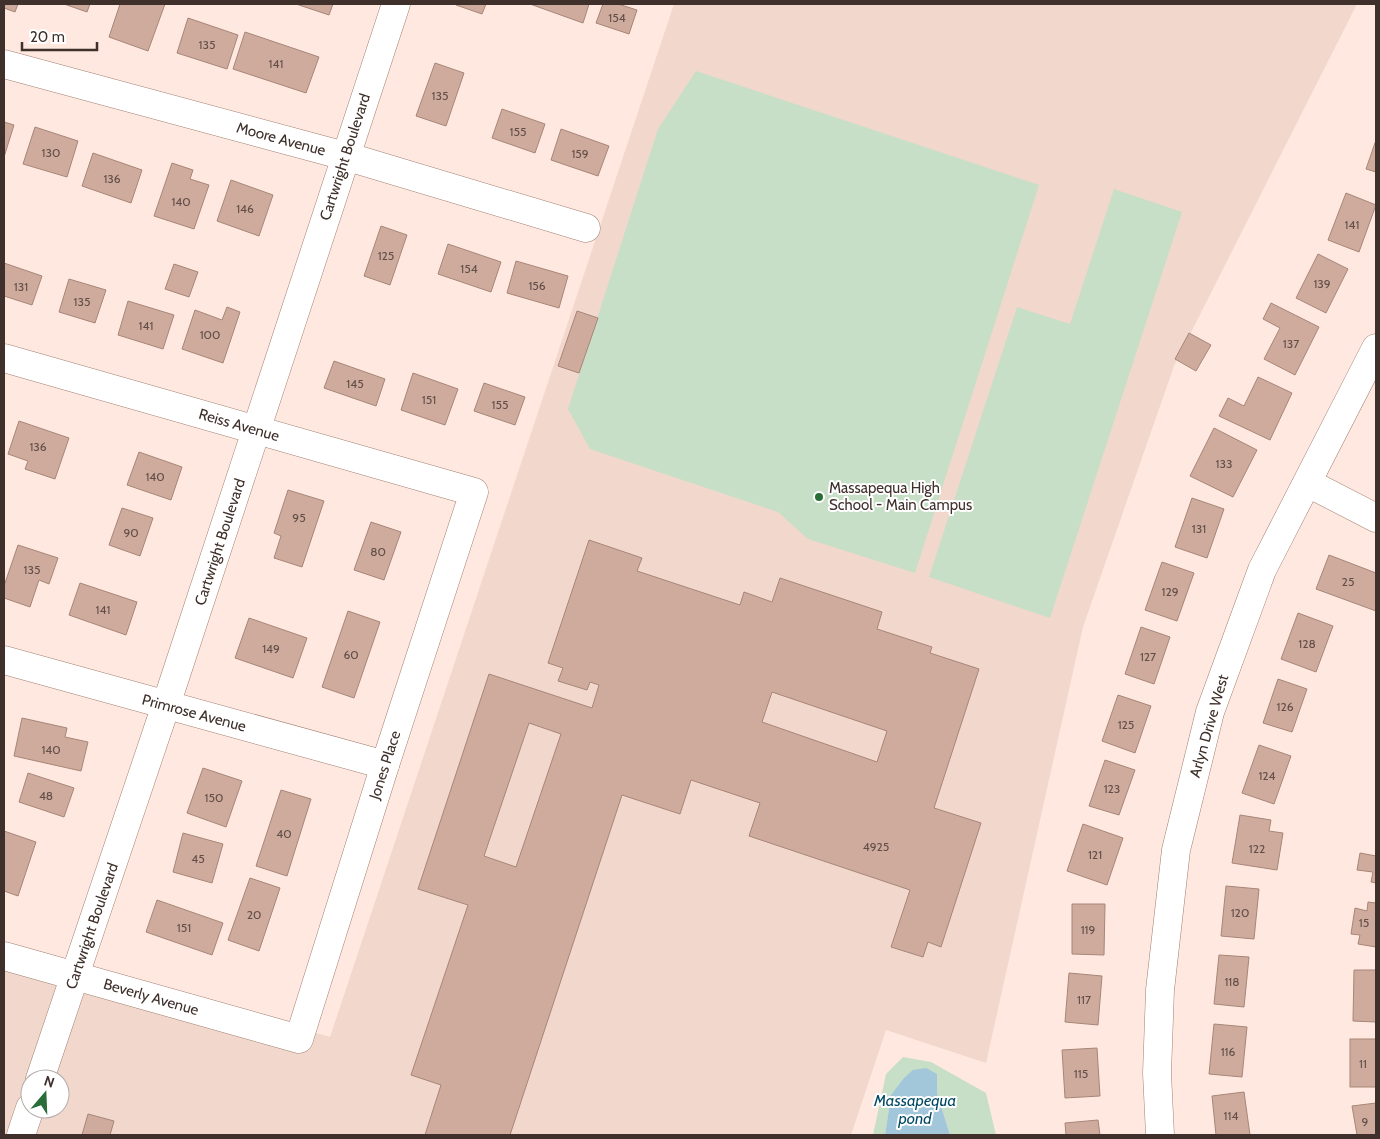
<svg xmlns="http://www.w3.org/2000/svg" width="1380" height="1139" font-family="Cabin,sans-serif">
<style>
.built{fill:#f2d7cc;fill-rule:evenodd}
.green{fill:#c7dfc7}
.water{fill:#a2c7db}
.building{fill:#ceab9d;stroke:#a78678;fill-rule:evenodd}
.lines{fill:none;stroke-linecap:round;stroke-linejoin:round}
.minor-casing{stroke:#a28073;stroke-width:29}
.minor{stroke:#fff;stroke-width:28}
.poi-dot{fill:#296e39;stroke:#fff;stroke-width:2}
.labels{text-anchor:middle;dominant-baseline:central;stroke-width:4;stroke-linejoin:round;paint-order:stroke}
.number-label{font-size:12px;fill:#634f48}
.street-label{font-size:15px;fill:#3f302b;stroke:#fff}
.poi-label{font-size:15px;fill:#3f302b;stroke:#fff;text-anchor:start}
.water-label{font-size:16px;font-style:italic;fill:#004964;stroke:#fff}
</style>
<rect width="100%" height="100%" fill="#ffe8df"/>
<path class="built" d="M674,4h683l-183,362 -91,261 -97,436 -100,-33 -35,105h-847v-192l326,94zM30,1079h30v30h-30z"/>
<g class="green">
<path d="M696,71l343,114 -124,388 -107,-34 -30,-27 -188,-63 -22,-40 90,-280z"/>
<path d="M1114,189l68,23 -132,406 -121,-41 88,-270 53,17z"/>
<path d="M903,1057l28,5 55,31 10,42h-46l-13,-42v-19l-46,21 -6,40h-12l13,-61z"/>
</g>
<path class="water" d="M926,1068l11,6v19l13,42h-65l6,-40 13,-17 9,-8z"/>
<g class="building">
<path d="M4,4h14l-3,8 -11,-4z"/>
<path d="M64,4h26l-3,8z"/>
<path d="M120,4h45l-17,47 -39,-14z"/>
<path d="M296,4h37l-4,11z"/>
<path d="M457,4h29l-4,10 -26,-9z"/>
<path d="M530,4h59l-6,19z"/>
<path d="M603,4h15l19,6 -8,24 -33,-11z"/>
<path d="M188,18l50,17 -11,34 -50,-16z"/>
<path d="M245,32l74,25 -13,36 -73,-24z"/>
<path d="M435,63l29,10 -18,53 -30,-10z"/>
<path d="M502,109l43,15 -10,29 -43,-15z"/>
<path d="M4,122l10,3 -10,32z"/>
<path d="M35,127l43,14 -11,36 -44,-13z"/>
<path d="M561,129l48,17 -11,30 -47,-16z"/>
<path d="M1376,140v32l-10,-3z"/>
<path d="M93,153l49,17 -11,33 -49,-17z"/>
<path d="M172,163l21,7 -3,9 19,6 -15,44 -40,-13z"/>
<path d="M231,180l42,15 -14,41 -42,-15z"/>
<path d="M1346,193l30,12 -17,47 -31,-12z"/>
<path d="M381,226l26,9 -17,50 -26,-9z"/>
<path d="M448,244l53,18 -10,30 -53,-18z"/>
<path d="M1318,254l30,15 -22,44 -30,-15z"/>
<path d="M516,261l52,15 -9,32 -52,-15z"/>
<path d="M4,263l38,13 -10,29 -28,-9z"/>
<path d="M174,264l24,8 -9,25 -24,-8z"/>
<path d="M69,279l37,11 -11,33 -36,-11z"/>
<path d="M128,301l46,14 -11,34 -45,-14z"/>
<path d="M1271,303l48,24 -24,48 -31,-16 16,-31 -17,-9z"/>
<path d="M227,307l13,5 -17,51 -41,-14 13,-39 27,10z"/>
<path d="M577,311l21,7 -19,55 -21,-7z"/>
<path d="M1189,333l22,12 -15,26 -21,-12z"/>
<path d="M334,361l51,18 -9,27 -52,-18z"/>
<path d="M413,373l45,16 -13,36 -44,-15z"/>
<path d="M1258,377l34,16 -22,47 -51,-24 9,-18 16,8z"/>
<path d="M484,383l41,14 -10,28 -41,-14z"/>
<path d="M19,421l50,17 -14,41 -30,-10 3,-8 -20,-7z"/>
<path d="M1214,428l43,22 -24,47 -43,-21z"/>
<path d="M139,452l43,15 -11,33 -44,-15z"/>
<path d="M288,490l36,11 -22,66 -28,-9 7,-22 -7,-3z"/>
<path d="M1192,498l32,11 -17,49 -32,-11z"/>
<path d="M122,508l31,10 -13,38 -31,-11z"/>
<path d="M371,522l30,10 -17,48 -30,-10z"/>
<path d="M589,540l53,18 -5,13 103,34 4,-13 28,10 8,-24 102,34 -5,17 55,18 -2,6 49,16 -45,139 47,15 -40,124 -13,-5 -5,15 -32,-10 19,-57 -161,-54 11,-33 -69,-23 -11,34 -58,-19 -112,340h-85l16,-50 -30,-10 57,-170 -50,-16 71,-215 103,34 7,-23 -9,-3 -3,8 -29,-9 5,-13 -15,-5zM772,692l115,39 -10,31 -115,-40zM529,723l32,11 -45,133 -32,-11z"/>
<path d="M18,545l40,13 -9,26 -10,-4 -9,27 -26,-9v-12z"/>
<path d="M1329,555l47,18v38l-60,-22z"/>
<path d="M1162,562l32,11 -17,48 -32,-11z"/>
<path d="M80,583l57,19 -11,33 -57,-20z"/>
<path d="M348,611l32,11 -26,76 -32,-11z"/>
<path d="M1298,613l35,13 -17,46 -35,-13z"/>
<path d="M249,618l58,20 -14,40 -58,-20z"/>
<path d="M1141,627l29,10 -16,47 -29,-10z"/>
<path d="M1278,679l29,10 -15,43 -29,-9z"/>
<path d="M1118,695l33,11 -16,47 -33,-12z"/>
<path d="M22,718l45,10 -2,9 23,5 -7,29 -67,-15z"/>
<path d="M1259,745l32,11 -17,48 -32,-11z"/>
<path d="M1105,760l30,10 -16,45 -30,-9z"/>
<path d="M203,768l39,13 -16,46 -39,-14z"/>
<path d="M28,773l46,15 -10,29 -45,-15z"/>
<path d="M281,790l30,9 -24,77 -31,-10z"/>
<path d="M1240,815l31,5 -2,11 14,2 -6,37 -45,-7z"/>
<path d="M1083,824l40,14 -16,47 -40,-14z"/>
<path d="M4,831l32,11 -18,54 -14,-5z"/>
<path d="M183,833l40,11 -11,39 -39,-11z"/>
<path d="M1360,853l16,3v27l-5,-1 2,-10 -16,-2z"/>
<path d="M250,878l30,10 -21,63 -31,-11z"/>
<path d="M1226,886l33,3 -5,50 -33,-3z"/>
<path d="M157,900l66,23 -11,32 -66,-23z"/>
<path d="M1368,902l8,1v44l-18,-3 2,-9 -9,-1 4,-26 12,3z"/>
<path d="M1072,904h33l-1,51 -32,-1z"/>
<path d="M1219,955l30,2 -5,50 -30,-3z"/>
<path d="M1354,970h22v52l-23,-1z"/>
<path d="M1069,973l33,3 -4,49 -33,-3z"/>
<path d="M1214,1024l33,3 -5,50 -33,-3z"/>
<rect x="1350" y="1039" width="26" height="48"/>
<path d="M1097,1048l3,48 -35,2 -3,-48z"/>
<path d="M1244,1092l6,43h-34l-4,-39z"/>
<path d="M1376,1103v32h-19l-5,-29z"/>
<path d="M88,1114l26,7 -4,14h-28z"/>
<path d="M1098,1120l2,15h-34l-1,-12z"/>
</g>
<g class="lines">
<g class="minor-casing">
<g id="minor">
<path d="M4,64l341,92 241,72"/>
<path d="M4,358l470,134 -89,273 -86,274 -295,-83"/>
<path d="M1308,483l68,35"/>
<path d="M4,660l381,105"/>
<path d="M40,1079l126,-374 230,-701"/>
<path d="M21,1135l9,-27"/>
<path d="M1160,1135l-3,-62 3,-83 16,-140 34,-138 52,-142 114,-222"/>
</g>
</g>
<use href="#minor" class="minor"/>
</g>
<circle class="poi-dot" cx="819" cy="497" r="5"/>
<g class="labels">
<g class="number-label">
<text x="617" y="17">154</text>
<text x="207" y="44">135</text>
<text x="276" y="63">141</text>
<text x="440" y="95">135</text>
<text x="518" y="131">155</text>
<text x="51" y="152">130</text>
<text x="580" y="153">159</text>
<text x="112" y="178">136</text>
<text x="181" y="201">140</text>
<text x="245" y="208">146</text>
<text x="1352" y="224">141</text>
<text x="386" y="255">125</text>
<text x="469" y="268">154</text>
<text x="1322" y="283">139</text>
<text x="537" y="285">156</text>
<text x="21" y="286">131</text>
<text x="82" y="301">135</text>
<text x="146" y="325">141</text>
<text x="210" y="334">100</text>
<text x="1291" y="343">137</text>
<text x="355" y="383">145</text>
<text x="429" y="399">151</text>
<text x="500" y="404">155</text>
<text x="38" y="446">136</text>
<text x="1224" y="463">133</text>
<text x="155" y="476">140</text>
<text x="299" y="517">95</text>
<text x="1199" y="528">131</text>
<text x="131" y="532">90</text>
<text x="378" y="551">80</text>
<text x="32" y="569">135</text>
<text x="1348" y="581">25</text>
<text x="1170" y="591">129</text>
<text x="103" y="609">141</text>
<text x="1307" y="643">128</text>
<text x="271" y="648">149</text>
<text x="351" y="654">60</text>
<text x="1148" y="656">127</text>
<text x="1285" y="706">126</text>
<text x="1126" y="724">125</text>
<text x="51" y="749">140</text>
<text x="1267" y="775">124</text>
<text x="1112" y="788">123</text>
<text x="46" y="795">48</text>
<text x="214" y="797">150</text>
<text x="284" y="833">40</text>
<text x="876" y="846">4925</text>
<text x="1257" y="848">122</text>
<text x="1095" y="854">121</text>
<text x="198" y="858">45</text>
<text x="1240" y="912">120</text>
<text x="254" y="914">20</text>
<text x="1364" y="922">15</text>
<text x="184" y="927">151</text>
<text x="1088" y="929">119</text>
<text x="1232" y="981">118</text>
<text x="1084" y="999">117</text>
<text x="1228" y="1051">116</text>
<text x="1363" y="1063">11</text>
<text x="1081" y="1073">115</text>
<text x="1231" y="1115">114</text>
<text x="1365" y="1121">9</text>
</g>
<g class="street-label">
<text transform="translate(281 139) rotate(15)">Moore Avenue</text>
<text transform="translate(345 157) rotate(-72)">Cartwright Boulevard</text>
<text transform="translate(239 425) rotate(16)">Reiss Avenue</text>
<text transform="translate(220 542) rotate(-72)">Cartwright Boulevard</text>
<text transform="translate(194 713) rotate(15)">Primrose Avenue</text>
<text transform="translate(1209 726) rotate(-74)">Arlyn Drive West</text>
<text transform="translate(385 765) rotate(-72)">Jones Place</text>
<text transform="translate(92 926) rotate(-71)">Cartwright Boulevard</text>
<text transform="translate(151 997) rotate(16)">Beverly Avenue</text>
</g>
<g class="poi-label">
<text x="829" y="488">Massapequa High<tspan x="829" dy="17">School - Main Campus</tspan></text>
</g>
<g class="water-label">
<text x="915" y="1100">Massapequa<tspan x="915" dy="18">pond</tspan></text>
</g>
</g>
<rect width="1380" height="1139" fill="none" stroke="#3f302b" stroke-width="10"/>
<g transform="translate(45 1094) rotate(19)"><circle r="24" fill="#ffffff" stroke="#b2acaa"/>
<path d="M0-4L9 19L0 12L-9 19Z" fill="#296e39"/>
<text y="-8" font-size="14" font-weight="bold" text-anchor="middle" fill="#3f302b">N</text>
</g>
<path d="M22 42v8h75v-8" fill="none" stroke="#3f302b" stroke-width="2.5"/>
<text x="30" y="42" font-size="15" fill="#3f302b" stroke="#ffffff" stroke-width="4" paint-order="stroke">20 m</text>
</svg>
